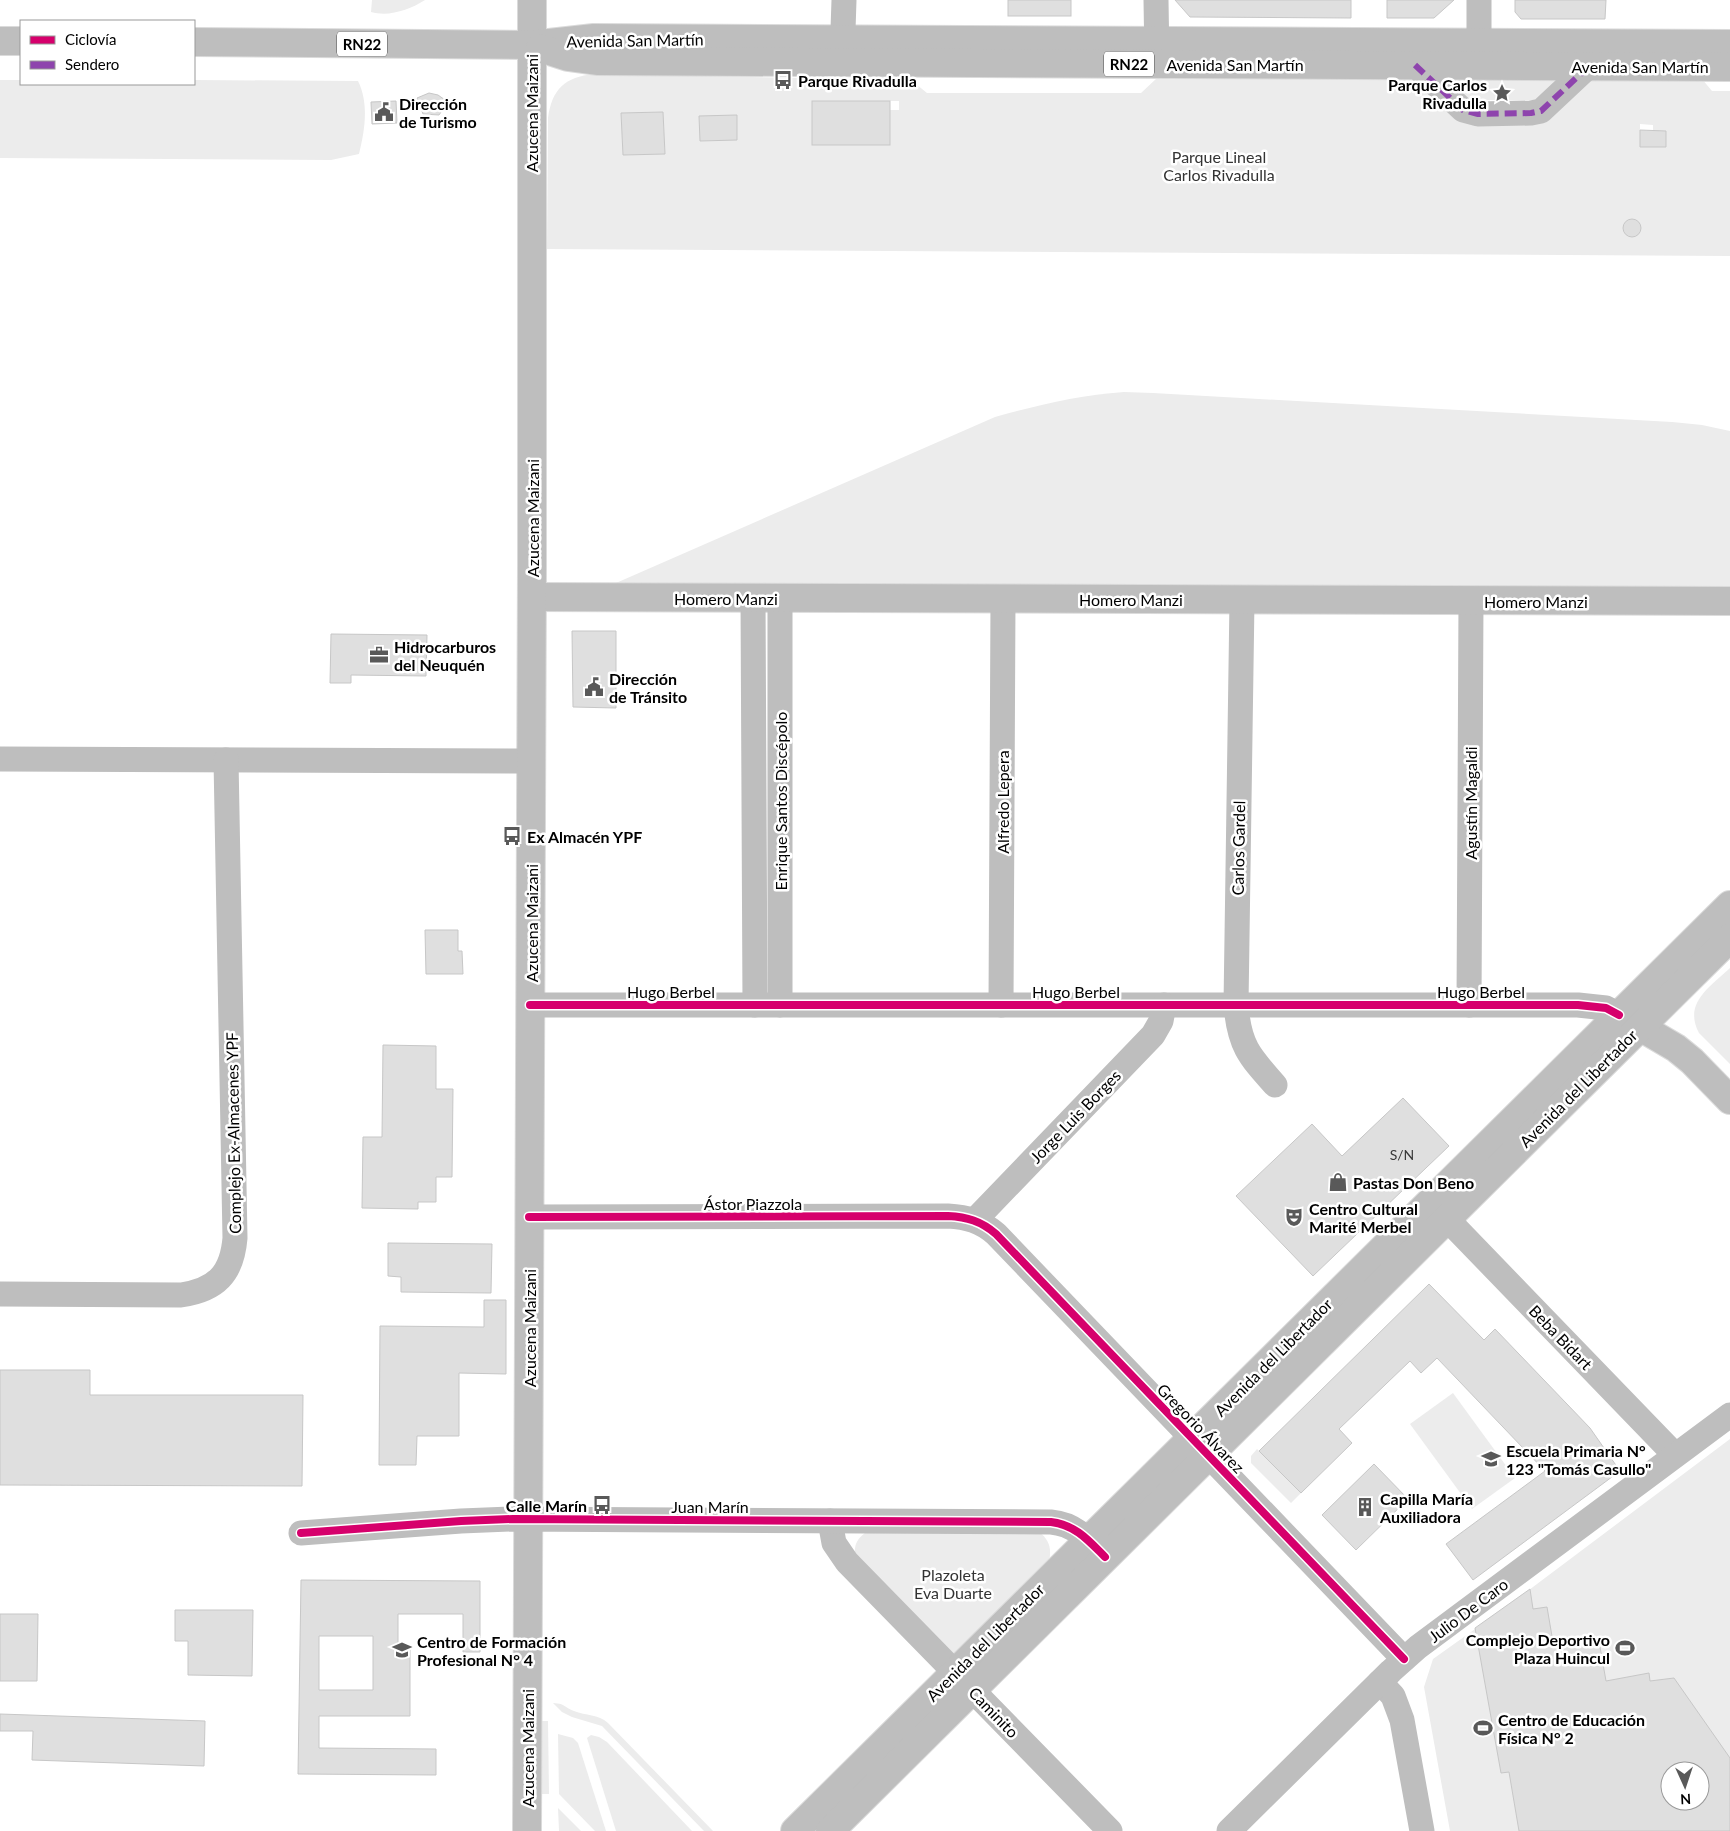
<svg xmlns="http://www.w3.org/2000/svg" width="1730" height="1831" font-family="Lato,sans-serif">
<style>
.green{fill:#ececec;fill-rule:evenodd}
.building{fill:#dfdfdf;stroke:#c7c7c7;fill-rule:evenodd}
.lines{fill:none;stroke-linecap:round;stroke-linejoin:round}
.major-casing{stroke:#dbdbdb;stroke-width:30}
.highway-casing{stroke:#dbdbdb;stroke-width:30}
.minor{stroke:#bebebe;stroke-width:25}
.major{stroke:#bebebe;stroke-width:28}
.highway{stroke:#bebebe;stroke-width:28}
.quiet{stroke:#8e44ad;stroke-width:6;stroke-dasharray:12 6;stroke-linecap:butt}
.cycleway-casing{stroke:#fff;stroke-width:11}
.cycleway{stroke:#d6006c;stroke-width:8}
.labels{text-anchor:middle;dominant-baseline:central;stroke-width:5;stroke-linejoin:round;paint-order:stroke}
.number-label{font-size:14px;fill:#383838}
.shield{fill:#fff;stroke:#4c4c4c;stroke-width:1}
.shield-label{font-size:15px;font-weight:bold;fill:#000}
.street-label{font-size:16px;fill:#000;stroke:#fff}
.poi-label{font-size:16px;font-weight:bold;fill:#000;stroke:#fff;text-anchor:start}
.park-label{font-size:16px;fill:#333;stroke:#fff}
</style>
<rect width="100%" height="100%" fill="#fff"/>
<g class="green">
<path d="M372,0h53c-16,10 -36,17 -54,12z"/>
<path d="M594,74l317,6 16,13h214l16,-15 251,-1 5,1 66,44 113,-42 110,-1 10,12h18v165l-1183,-7 1,-131c4,-29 17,-41 46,-44zM812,101h87v9h-9v35h-78zM663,112l2,42 -42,1 -2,-42zM737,115v25l-37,1 -1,-24zM1640,124l13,1v6h13v16h-26z"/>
<path d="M1449,79h108l-19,21h-70z"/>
<path d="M0,80h21v4h173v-4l164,1c11,22 7,49 1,73l-28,6 -331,-2z"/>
<path d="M1124,392l29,1 519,29 30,3 28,6v158l-1114,-6 379,-166c43,-12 85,-22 129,-25z"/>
<path d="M1730,968v96l-31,-31c-16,-30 11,-46 31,-65z"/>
<path d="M1453,1393l62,85 -43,31 -62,-85z"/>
<path d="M1730,1439v392h-280l-26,-144 9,-28 80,-57zM1670,1771h30v30h-30z"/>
<path d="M1257,1449l44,44 -10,10 -40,-40v-7z"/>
<path d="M1039,1532c10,7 13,17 10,29l-93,93h-5l-96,-99c-1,-10 2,-16 10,-22z"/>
<path d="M553,1703c14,1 10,4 21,8 12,5 24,3 34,12l105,108h-9l-102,-105 -30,-9 -10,-5z"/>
<path d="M540,1721h8l1,73h-9z"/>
<path d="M558,1734l15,4 5,5 28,88h-11l-36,-37z"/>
<path d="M591,1735l8,2 8,5 85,89h-76l-29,-93z"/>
<path d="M558,1808l23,23h-22z"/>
</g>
<g class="building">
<rect x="1008" y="0" width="63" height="16"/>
<path d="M1175,0h176v18l-161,-1z"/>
<path d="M1387,0h67l-20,18h-47z"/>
<path d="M1515,0h91l-1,19h-84l-6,-7z"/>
<path d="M429,93l9,2 10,7 -9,13 -16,-1 -6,-16z"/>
<path d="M396,101l1,22 -25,1 -1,-22z"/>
<rect x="812" y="101" width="78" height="44"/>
<path d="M663,112l2,42 -42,1 -2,-42z"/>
<path d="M737,115v25l-37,1 -1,-25z"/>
<path d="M1640,130l26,1v16h-26z"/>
<circle cx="1632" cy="228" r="9"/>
<path d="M572,631h44v77l-43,-1z"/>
<path d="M331,634l96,1 -1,41 -75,-1v8h-21z"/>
<path d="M425,930h33v21h4l1,23h-37z"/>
<path d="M383,1045l53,1v43h17l-1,88h-16v25h-18v7l-56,-1 1,-71h19z"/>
<path d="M1403,1098l46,48 -136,130 -77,-80 76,-72 30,32z"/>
<path d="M388,1243l104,1 -1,49 -90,-1v-15l-13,-1z"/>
<path d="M1429,1284l55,56 11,-11 95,99 30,43 -147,109 -27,-36 99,-73 -108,-113 -16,15 -11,-12 -71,68 13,14 -51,50 -42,-42z"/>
<path d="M484,1300h22v74l-47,-1v63h-42l-1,29h-37l1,-139 104,1z"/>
<path d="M0,1370h90v25h213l-1,91 -302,-1z"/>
<path d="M1374,1464l34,35 -52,51 -34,-35z"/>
<path d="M301,1580l179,1v71h-17v-38h-65v36h12v66h-91v32l117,1v26l-138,-1zM319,1636h54v54h-54z"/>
<path d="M1530,1589l3,20 14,-2 7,41 45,-7 7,40 43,-8 1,8 24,-3 56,80v73h-211l-10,-59 -8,1 -26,-145zM1670,1771h30v30h-30z"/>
<path d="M175,1610h78l-1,66 -64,-1v-34h-13z"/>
<path d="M0,1614h38l-1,67h-37z"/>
<path d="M0,1714l205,7 -1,45 -172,-6 1,-29h-33z"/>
</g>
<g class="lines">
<g class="major-casing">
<g id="major">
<path d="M532,597l1198,4"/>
<path d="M1625,1018l51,30 16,13 38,39"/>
<path d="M527,1831l5,-1267v-564"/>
<path d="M795,1831l935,-926"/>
<path d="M830,1831l900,-893"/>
</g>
</g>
<g class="highway-casing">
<g id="highway">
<path d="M0,41h21"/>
<path d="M194,42l337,3 63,-7 1136,6"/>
<path d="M540,48l28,9 29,4 1133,6"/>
</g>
</g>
<g class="minor">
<path d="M1156,0l1,61"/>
<path d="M842,60l2,-60"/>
<path d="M1479,62v-62"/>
<path d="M1415,65l48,45 15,4 53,-1 10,-2 48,-45"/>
<path d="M753,598l2,407"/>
<path d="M780,598v407"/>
<path d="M1242,600l-6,405c3,40 13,51 39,80"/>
<path d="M0,759l531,2"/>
<path d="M530,1005h1048l28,3 13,7"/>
<path d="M1001,1005l2,-406"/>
<path d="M1469,1005l2,-405"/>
<path d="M529,1217l419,-1c19,1 33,5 48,18l408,425"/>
<path d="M1447,1219l228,236"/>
<path d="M975,1220l178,-185 8,-14 3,-16"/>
<path d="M0,1294l181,1c35,-5 51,-21 54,-57l-9,-478"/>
<path d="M830,1521l4,22 13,19 263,269"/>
<path d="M301,1533l160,-12 52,-2 538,3c23,2 36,16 51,32"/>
<path d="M1380,1682l13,14 9,24 20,111"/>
<path d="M1229,1831l162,-160 27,-24 312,-232"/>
</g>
<use href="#major" class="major"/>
<use href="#highway" class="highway"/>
<path class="quiet" d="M1415,65l48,45 15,4 53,-1 10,-2 48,-45"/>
<g class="cycleway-casing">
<g id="cycleway">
<path d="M530,1005h1048l28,3 13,7"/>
<path d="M529,1217l419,-1c19,1 33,5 48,18l408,425"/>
<path d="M301,1533l160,-12 52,-2 538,3c25,3 38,19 54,35"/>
</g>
</g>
<use href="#cycleway" class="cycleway"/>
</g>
<defs>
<g id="bus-bare" transform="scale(1.5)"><path d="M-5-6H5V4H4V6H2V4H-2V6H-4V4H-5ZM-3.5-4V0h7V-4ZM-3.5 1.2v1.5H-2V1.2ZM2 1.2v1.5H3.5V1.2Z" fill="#595959" stroke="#fff" stroke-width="2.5" paint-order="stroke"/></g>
<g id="sight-bare" transform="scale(1.5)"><path d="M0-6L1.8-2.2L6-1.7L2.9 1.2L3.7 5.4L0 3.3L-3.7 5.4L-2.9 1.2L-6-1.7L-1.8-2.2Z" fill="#595959" stroke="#fff" stroke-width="2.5" paint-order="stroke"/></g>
<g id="civic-bare" transform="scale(1.5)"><path d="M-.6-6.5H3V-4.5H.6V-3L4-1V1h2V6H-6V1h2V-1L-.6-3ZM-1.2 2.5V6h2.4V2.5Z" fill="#595959" stroke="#fff" stroke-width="2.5" paint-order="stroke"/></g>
<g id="office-bare" transform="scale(1.5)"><path d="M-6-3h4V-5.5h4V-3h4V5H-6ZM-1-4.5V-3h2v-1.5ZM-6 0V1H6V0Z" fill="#595959" stroke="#fff" stroke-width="2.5" paint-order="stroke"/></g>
<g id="shop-bare" transform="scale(1.5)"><path d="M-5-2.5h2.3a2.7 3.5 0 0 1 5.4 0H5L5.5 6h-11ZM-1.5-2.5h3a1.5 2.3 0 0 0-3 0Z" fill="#595959" stroke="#fff" stroke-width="2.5" paint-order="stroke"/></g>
<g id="theatre-bare" transform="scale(1.5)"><path d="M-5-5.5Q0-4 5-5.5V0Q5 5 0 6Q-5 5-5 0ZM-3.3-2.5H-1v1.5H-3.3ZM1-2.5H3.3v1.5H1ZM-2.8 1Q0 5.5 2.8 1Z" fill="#595959" stroke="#fff" stroke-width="2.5" paint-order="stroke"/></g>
<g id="school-bare" transform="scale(1.5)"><path d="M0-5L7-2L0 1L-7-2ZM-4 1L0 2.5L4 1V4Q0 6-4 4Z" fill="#595959" stroke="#fff" stroke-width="2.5" paint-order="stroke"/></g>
<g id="building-bare" transform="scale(1.5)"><path d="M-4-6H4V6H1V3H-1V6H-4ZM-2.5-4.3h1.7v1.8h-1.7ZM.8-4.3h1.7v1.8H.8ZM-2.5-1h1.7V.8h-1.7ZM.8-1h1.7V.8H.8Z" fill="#595959" stroke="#fff" stroke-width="2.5" paint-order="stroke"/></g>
<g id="stadium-bare" transform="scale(1.5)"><path d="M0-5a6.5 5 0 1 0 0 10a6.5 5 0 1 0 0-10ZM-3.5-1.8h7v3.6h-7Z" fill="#595959" stroke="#fff" stroke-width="2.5" paint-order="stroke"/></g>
<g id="university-bare" transform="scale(1.5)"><path d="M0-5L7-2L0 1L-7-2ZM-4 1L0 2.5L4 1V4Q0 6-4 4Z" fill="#595959" stroke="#fff" stroke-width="2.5" paint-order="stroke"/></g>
</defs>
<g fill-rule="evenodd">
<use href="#bus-bare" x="783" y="80"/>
<use href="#sight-bare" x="1502" y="93"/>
<use href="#civic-bare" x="384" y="112"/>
<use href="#office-bare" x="379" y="655"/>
<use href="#civic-bare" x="594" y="687"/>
<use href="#bus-bare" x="512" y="836"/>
<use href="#shop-bare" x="1338" y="1182"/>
<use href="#theatre-bare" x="1294" y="1217"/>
<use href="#school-bare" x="1491" y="1459"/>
<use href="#bus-bare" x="602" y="1505"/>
<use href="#building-bare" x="1365" y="1507"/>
<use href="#stadium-bare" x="1625" y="1648"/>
<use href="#university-bare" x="402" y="1650"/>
<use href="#stadium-bare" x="1483" y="1728"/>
</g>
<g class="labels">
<g class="number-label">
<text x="1402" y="1154">S/N</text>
</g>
<g class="shield">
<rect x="337" y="31.5" width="50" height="25" rx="4"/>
<rect x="1104" y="51.5" width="50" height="25" rx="4"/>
</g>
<g class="shield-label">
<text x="362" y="44">RN22</text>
<text x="1129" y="64">RN22</text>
</g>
<g class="street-label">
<text transform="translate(635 40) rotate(-1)">Avenida San Martín</text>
<text x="1235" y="64">Avenida San Martín</text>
<text x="1640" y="66">Avenida San Martín</text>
<text transform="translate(531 113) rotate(-90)">Azucena Maizani</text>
<text transform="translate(532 518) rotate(-90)">Azucena Maizani</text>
<text x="726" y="598">Homero Manzi</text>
<text x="1131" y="599">Homero Manzi</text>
<text x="1536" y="601">Homero Manzi</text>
<text transform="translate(780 801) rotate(-90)">Enrique Santos Discépolo</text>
<text transform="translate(1002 802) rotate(-90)">Alfredo Lepera</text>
<text transform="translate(1470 803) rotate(-90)">Agustín Magaldi</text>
<text transform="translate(1238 848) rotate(-89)">Carlos Gardel</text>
<text transform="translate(531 923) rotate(-90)">Azucena Maizani</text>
<text x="671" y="991">Hugo Berbel</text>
<text x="1076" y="991">Hugo Berbel</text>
<text x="1481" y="991">Hugo Berbel</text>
<text transform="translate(1578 1088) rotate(-45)">Avenida del Libertador</text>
<text transform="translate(1075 1116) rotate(-46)">Jorge Luis Borges</text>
<text transform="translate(233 1133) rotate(-91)">Complejo Ex-Almacenes YPF</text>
<text x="753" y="1203">Ástor Piazzola</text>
<text transform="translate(529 1328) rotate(-90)">Azucena Maizani</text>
<text transform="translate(1561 1337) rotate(46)">Beba Bidart</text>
<text transform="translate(1273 1357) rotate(-45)">Avenida del Libertador</text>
<text transform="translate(1201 1428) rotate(46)">Gregorio Álvarez</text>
<text x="710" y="1506">Juan Marín</text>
<text transform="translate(1468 1610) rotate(-37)">Julio De Caro</text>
<text transform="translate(985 1642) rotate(-45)">Avenida del Libertador</text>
<text transform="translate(994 1712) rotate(46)">Caminito</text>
<text transform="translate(527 1748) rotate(-90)">Azucena Maizani</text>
</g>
<g class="poi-label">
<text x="798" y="80">Parque Rivadulla</text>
<text x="1487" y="84" text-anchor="end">Parque Carlos<tspan x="1487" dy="18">Rivadulla</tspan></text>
<text x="399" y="103">Dirección<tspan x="399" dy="18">de Turismo</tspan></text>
<text x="394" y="646">Hidrocarburos<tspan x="394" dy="18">del Neuquén</tspan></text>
<text x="609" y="678">Dirección<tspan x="609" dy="18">de Tránsito</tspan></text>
<text x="527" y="836">Ex Almacén YPF</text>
<text x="1353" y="1182">Pastas Don Beno</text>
<text x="1309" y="1208">Centro Cultural<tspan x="1309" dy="18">Marité Merbel</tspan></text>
<text x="1506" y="1450">Escuela Primaria N°<tspan x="1506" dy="18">123 "Tomás Casullo"</tspan></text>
<text x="1380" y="1498">Capilla María<tspan x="1380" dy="18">Auxiliadora</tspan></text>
<text x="587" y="1505" text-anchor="end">Calle Marín</text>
<text x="1610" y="1639" text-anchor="end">Complejo Deportivo<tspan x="1610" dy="18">Plaza Huincul</tspan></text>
<text x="417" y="1641">Centro de Formación<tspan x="417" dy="18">Profesional N° 4</tspan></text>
<text x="1498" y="1719">Centro de Educación<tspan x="1498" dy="18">Física N° 2</tspan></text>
</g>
<g class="park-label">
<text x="1219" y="156">Parque Lineal<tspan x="1219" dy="18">Carlos Rivadulla</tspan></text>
<text x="953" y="1574">Plazoleta<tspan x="953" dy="18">Eva Duarte</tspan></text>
</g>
</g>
<rect x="20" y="20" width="175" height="65" fill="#ffffff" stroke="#999999"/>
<rect x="30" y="36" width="25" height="8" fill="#d6006c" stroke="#999999"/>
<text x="65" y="45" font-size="15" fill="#000000">Ciclovía</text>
<rect x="30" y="61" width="25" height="8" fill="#8e44ad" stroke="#999999"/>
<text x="65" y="70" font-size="15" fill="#000000">Sendero</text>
<g transform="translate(1685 1786) rotate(177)"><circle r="24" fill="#ffffff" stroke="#999999"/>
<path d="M0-4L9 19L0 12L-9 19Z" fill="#595959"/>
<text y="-8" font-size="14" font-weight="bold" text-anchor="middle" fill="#000000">N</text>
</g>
</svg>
